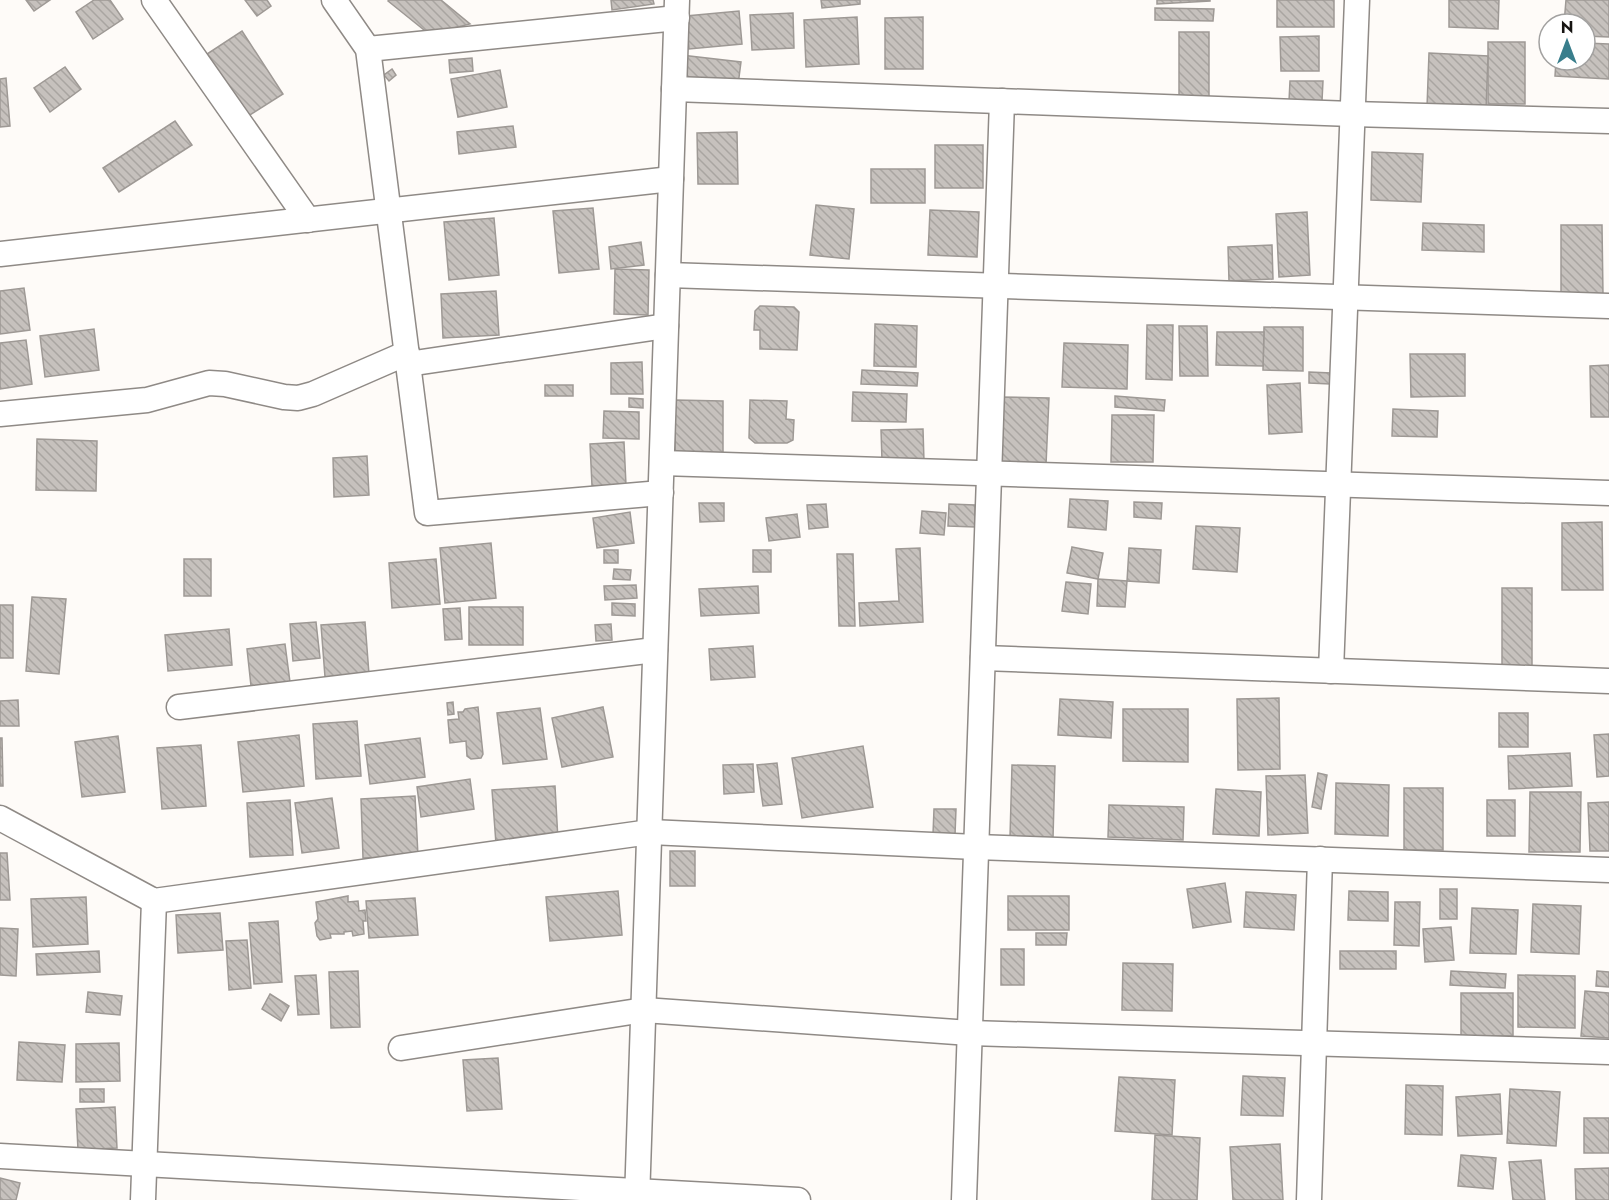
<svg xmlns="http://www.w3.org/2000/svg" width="1609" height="1200" font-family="Jost,sans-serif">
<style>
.building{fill:url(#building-back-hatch);stroke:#9e9995;stroke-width:1.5}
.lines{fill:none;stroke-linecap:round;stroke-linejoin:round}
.street-casing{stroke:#8f8a86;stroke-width:27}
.street{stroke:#fff;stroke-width:24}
</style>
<defs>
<pattern id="building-back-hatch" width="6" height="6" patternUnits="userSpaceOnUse" patternTransform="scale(1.5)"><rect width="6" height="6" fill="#c6c1bd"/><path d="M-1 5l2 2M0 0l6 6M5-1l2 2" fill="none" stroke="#a9a5a1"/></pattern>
</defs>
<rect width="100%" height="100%" fill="#fefbf8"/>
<g class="building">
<path d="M26,0h24l-16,11z"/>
<path d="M94,0h16l13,19 -30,20 -17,-27z"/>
<path d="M245,0h22l4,6 -14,10z"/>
<path d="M389,0h52l29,24 -41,10 -41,-33z"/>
<path d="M611,0h42l1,4 -42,6z"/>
<path d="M821,0h39v4l-38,4z"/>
<path d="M1157,0h53v1l-53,3z"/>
<rect x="1277" y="0" width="57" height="27"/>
<path d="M1449,0h50l-1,29 -49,-2z"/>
<path d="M1566,0h43v37l-24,-1v-12h-21z"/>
<path d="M1155,8l59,1 -1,12 -58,-1z"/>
<path d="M739,11l3,33 -53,5 -3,-33z"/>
<path d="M793,13l1,35 -42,2 -2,-35z"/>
<path d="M857,17l2,47 -53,3 -2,-47z"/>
<path d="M923,17v52h-38v-51z"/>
<path d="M242,31l41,63 -38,24 -41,-62z"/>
<rect x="1179" y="32" width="30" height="72"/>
<path d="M1319,36v35h-38l-1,-34z"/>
<rect x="1488" y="42" width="37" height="62"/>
<path d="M1585,43l24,1v35l-54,-3 1,-16h29z"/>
<path d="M1429,53l59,3 -2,54 -59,-3z"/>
<path d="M681,55l60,7 -3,23 -60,-7z"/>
<path d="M472,58l1,13 -23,2 -1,-13z"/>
<path d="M65,67l16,22 -31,23 -16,-24z"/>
<path d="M392,69l4,6 -7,6 -5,-6z"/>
<path d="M500,70l7,37 -49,10 -7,-38z"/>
<path d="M6,78l4,48 -10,1v-48z"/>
<path d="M1290,81h33l-1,20h-33z"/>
<path d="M175,121l17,24 -73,47 -16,-24z"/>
<path d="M513,126l3,21 -57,7 -2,-22z"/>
<path d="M737,132l1,52h-40l-1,-51z"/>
<rect x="935" y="145" width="48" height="43"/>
<path d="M1372,152l51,2 -2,48 -50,-2z"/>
<rect x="871" y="169" width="54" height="34"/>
<path d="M816,205l38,4 -5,50 -39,-4z"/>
<path d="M593,208l6,61 -40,4 -6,-62z"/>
<path d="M930,210l49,2 -2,45 -49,-2z"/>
<path d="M1307,212l3,63 -31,2 -3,-63z"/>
<path d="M494,218l5,57 -50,5 -5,-58z"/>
<path d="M1423,223l61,2v27l-62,-2z"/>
<path d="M1561,225h41l1,69h-42z"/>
<path d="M641,242l3,23 -33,4 -2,-22z"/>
<path d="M1272,245l1,34 -44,2 -1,-34z"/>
<path d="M615,269l34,1 -1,45 -34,-1z"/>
<path d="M24,288l6,42 -30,4v-43z"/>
<path d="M496,291l3,44 -56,3 -2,-44z"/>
<path d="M760,306l34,1 5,5 -2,38 -37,-1v-19h-6l1,-19z"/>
<path d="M875,324l42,2 -1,41 -42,-1z"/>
<path d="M1147,325h26l-1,55 -26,-1z"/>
<path d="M1179,326h28l1,50h-28z"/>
<path d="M1264,327h39v44l-40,-1z"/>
<path d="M94,329l5,41 -54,7 -5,-41z"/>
<path d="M1217,332h47l-1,34 -47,-1z"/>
<path d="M26,340l6,44 -32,5v-46z"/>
<path d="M1064,343l64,2 -1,44 -65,-2z"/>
<path d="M1410,354h55v42l-54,1z"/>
<path d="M642,362l1,32h-32v-31z"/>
<path d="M1609,365v52h-18l-1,-51z"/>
<path d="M862,370l56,3 -1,13 -56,-2z"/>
<path d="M1309,372l22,1 -1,11 -21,-1z"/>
<path d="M1300,383l2,49 -33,2 -2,-49z"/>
<rect x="545" y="385" width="28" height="11"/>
<path d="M853,392l54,2 -1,28 -54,-1z"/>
<path d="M1115,396l50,4 -1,11 -49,-4z"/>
<path d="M1000,397l49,1 -3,67 -48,-2z"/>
<path d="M629,398l14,1v9l-14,-1z"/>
<path d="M675,400l48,1v53h-48z"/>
<path d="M750,400l37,1 -1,18 8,1 -1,20 -6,3h-32l-6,-5z"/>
<path d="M1393,409l45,2 -1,26 -45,-1z"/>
<path d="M604,411l35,1v27l-36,-1z"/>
<path d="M1112,415h42l-1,47h-42z"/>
<path d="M923,429l1,32h-42l-1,-31z"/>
<path d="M37,439l60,2 -1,50 -60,-1z"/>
<path d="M624,442l2,43 -34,1 -2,-42z"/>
<path d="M367,456l2,39 -35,2 -1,-39z"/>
<path d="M1070,499l38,2 -2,29 -38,-3z"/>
<path d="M1134,502l28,1 -1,16 -27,-2z"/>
<path d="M699,503h25v18l-24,1z"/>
<path d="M826,504l2,23 -19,2 -2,-24z"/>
<path d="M949,504l26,1v22l-27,-1z"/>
<path d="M922,511l24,2 -2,22 -24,-2z"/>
<path d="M630,512l4,31 -37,5 -4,-30z"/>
<path d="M797,514l3,23 -31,4 -3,-23z"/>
<path d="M1602,522l1,68h-41v-67z"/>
<path d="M1196,526l44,2 -3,44 -44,-3z"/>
<path d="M491,543l5,55 -51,5 -5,-55z"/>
<path d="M1072,547l31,6 -5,26 -31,-6z"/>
<path d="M920,548l3,74 -63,4 -1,-23 40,-2 -3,-52z"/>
<path d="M1129,548l32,2 -2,33 -32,-2z"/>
<rect x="604" y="550" width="14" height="13"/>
<rect x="753" y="550" width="18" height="22"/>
<path d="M837,554h16l2,72h-16z"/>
<rect x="184" y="559" width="27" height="37"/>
<path d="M436,559l4,45 -48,4 -3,-45z"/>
<path d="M614,569l17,1 -1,10 -17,-1z"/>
<path d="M1098,579l29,2 -2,26 -28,-1z"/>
<path d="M1066,582l25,2 -3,30 -26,-3z"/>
<path d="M636,585l1,13 -32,2 -1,-14z"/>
<path d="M758,586l1,27 -58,3 -2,-27z"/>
<rect x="1502" y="588" width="30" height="83"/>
<path d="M32,597l34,2 -7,75 -33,-3z"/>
<path d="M612,603l23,1v12l-23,-1z"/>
<rect x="0" y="605" width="13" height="53"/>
<rect x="469" y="607" width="54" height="38"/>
<path d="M460,608l2,31 -17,1 -2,-31z"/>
<path d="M316,622l4,36 -27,3 -3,-37z"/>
<path d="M365,622l4,52 -44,3 -4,-52z"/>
<path d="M611,624l1,16 -16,1 -1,-16z"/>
<path d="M229,629l3,36 -64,6 -3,-36z"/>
<path d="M285,644l5,38 -39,4 -4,-37z"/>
<path d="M753,646l2,31 -44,3 -2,-31z"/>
<path d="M1279,698l1,71 -42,1 -1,-71z"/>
<path d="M1060,699l53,3 -2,36 -53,-3z"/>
<path d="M18,700l1,26h-19v-25z"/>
<path d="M453,702l1,12 -6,1 -1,-12z"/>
<path d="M478,707l5,47 -2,4 -10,1 -4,-3 -1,-15 -16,2 -2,-23 11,-1 -1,-7h5l2,-3z"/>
<path d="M603,707l10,50 -51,10 -10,-49z"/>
<path d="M540,708l7,51 -44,5 -6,-51z"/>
<path d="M1123,709h65v53l-65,-1z"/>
<rect x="1499" y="713" width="29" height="34"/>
<path d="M357,721l4,55 -45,3 -3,-55z"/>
<path d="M1609,734v42l-12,1 -3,-42z"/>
<path d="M299,735l5,51 -61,6 -5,-50z"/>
<path d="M118,736l7,56 -43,5 -7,-55z"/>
<path d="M0,738h2l1,48h-3z"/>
<path d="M420,738l5,39 -55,7 -5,-39z"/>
<path d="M201,745l5,61 -44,3 -5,-61z"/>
<path d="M863,746l10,61 -71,11 -10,-60z"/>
<path d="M1570,753l2,33 -63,3 -1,-33z"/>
<path d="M777,763l5,41 -19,2 -6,-41z"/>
<path d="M753,764l1,28 -30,2 -1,-29z"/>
<path d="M1012,765l43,1 -2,72 -43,-1z"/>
<path d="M1318,773l9,2 -6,34 -9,-2z"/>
<path d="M1305,775l3,58 -40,2 -2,-59z"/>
<path d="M470,779l4,30 -53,8 -4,-30z"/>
<path d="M1336,783l53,2 -1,51 -53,-2z"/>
<path d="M555,786l3,54 -62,4 -4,-54z"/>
<rect x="1404" y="788" width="39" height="62"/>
<path d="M1216,789l45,3 -2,44 -46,-2z"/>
<path d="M1530,792h51l-1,60h-51z"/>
<path d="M415,796l3,60 -55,2 -2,-59z"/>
<path d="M332,798l7,50 -37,5 -7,-50z"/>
<path d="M290,800l3,55 -43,2 -3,-54z"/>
<rect x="1487" y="800" width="28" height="36"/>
<path d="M1609,802v49h-19l-2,-48z"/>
<path d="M1109,805l75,2 -1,33 -75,-3z"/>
<path d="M934,809h22l-1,26 -22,-1z"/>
<rect x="670" y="851" width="25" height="35"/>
<path d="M0,853h7l3,47h-10z"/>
<path d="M1225,883l6,39 -38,6 -6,-39z"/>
<rect x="1440" y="889" width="17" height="30"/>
<path d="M618,891l4,44 -72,6 -4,-44z"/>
<path d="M1349,891l39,1v29l-40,-1z"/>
<path d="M1246,892l50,3 -2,35 -50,-3z"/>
<path d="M348,896v6l10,-1 1,10 6,-1 1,11h-3l1,13 -11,2 -1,-5 -8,1v2h-14l1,4 -11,2 -3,-4 -2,-13 3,-4 -2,-17z"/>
<rect x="1008" y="896" width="61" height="34"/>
<path d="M86,897l2,47 -55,3 -2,-48z"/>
<path d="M415,898l3,37 -49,3 -3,-37z"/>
<path d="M1395,902h25l-1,44 -25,-1z"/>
<path d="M1533,904l48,2 -2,48 -48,-2z"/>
<path d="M1472,908l46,2 -2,44 -46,-1z"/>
<path d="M220,913l3,37 -45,3 -2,-38z"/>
<path d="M278,921l4,61 -28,2 -5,-61z"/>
<path d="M1451,927l3,33 -29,2 -2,-33z"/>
<path d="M0,928l18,1 -2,47 -16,-1z"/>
<path d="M1036,933h31l-1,12h-30z"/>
<path d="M247,940l4,48 -22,2 -3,-49z"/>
<rect x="1001" y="949" width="23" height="36"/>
<path d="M99,951l1,21 -63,3 -1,-21z"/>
<rect x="1340" y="951" width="56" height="18"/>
<path d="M1123,963l50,1 -1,47 -50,-1z"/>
<path d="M358,971l2,56 -29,1 -2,-56z"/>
<path d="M1451,971l55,3 -1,14 -55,-3z"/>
<path d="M1597,971l12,1v15l-13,-1z"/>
<path d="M316,975l3,39 -21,1 -3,-39z"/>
<path d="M1518,975l57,1v52l-57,-1z"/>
<path d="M1585,991l24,2v45l-28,-2z"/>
<path d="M88,992l34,4 -2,19 -34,-3z"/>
<rect x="1461" y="993" width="52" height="43"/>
<path d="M270,994l19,12 -8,15 -19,-12z"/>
<path d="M19,1042l46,3 -3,37 -45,-2z"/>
<path d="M119,1043l1,38 -44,1v-38z"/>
<path d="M498,1058l4,51 -35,2 -4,-51z"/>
<path d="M1243,1076l42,2 -2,38 -42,-1z"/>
<path d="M1119,1077l56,3 -3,55 -57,-4z"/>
<path d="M1406,1085l37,1 -1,49 -37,-1z"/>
<rect x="80" y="1089" width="24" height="13"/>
<path d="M1510,1089l50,3 -4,54 -49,-3z"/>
<path d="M1500,1094l2,40 -44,2 -2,-39z"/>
<path d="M115,1107l2,41 -39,2 -2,-41z"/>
<rect x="1584" y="1118" width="25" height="35"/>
<path d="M1155,1135l45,3 -3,62h-45z"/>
<path d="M1280,1144l3,56h-50l-3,-53z"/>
<path d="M1461,1155l35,3 -3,31 -35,-3z"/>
<path d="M1541,1160l4,40h-32l-4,-38z"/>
<path d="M1609,1168v32h-33l-1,-31z"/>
<path d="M0,1178l20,5 -4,17h-16z"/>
</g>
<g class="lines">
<g class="street-casing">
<g id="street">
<path d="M154,0l154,220"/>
<path d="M334,0l34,49 59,464 234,-20"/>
<path d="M368,49l309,-31"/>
<path d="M674,89l678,25 257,7"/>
<path d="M0,254l671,-75"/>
<path d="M668,275l941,31"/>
<path d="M408,364l258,-38"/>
<path d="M0,414l147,-14 62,-17 16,1 59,13 14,1 15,-4 94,-41"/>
<path d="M662,463l947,30"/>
<path d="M983,658l626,23"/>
<path d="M1331,671l26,-671"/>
<path d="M179,707l476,-57"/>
<path d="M0,818l154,83 496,-69 326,15 633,23"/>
<path d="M401,1048l243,-38 326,23 639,19"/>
<path d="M0,1156l798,44"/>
<path d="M143,1200l11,-299"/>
<path d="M637,1200l40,-1200"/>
<path d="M964,1200l38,-1099"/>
<path d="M1309,1200l11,-341"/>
</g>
</g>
<use href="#street" class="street"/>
</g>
<g transform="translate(1567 42)"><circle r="28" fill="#ffffff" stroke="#a2a1a0" stroke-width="1.5"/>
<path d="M0-4.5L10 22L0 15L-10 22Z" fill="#397e8c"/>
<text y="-9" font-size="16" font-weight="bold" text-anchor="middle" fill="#161412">N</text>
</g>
</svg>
